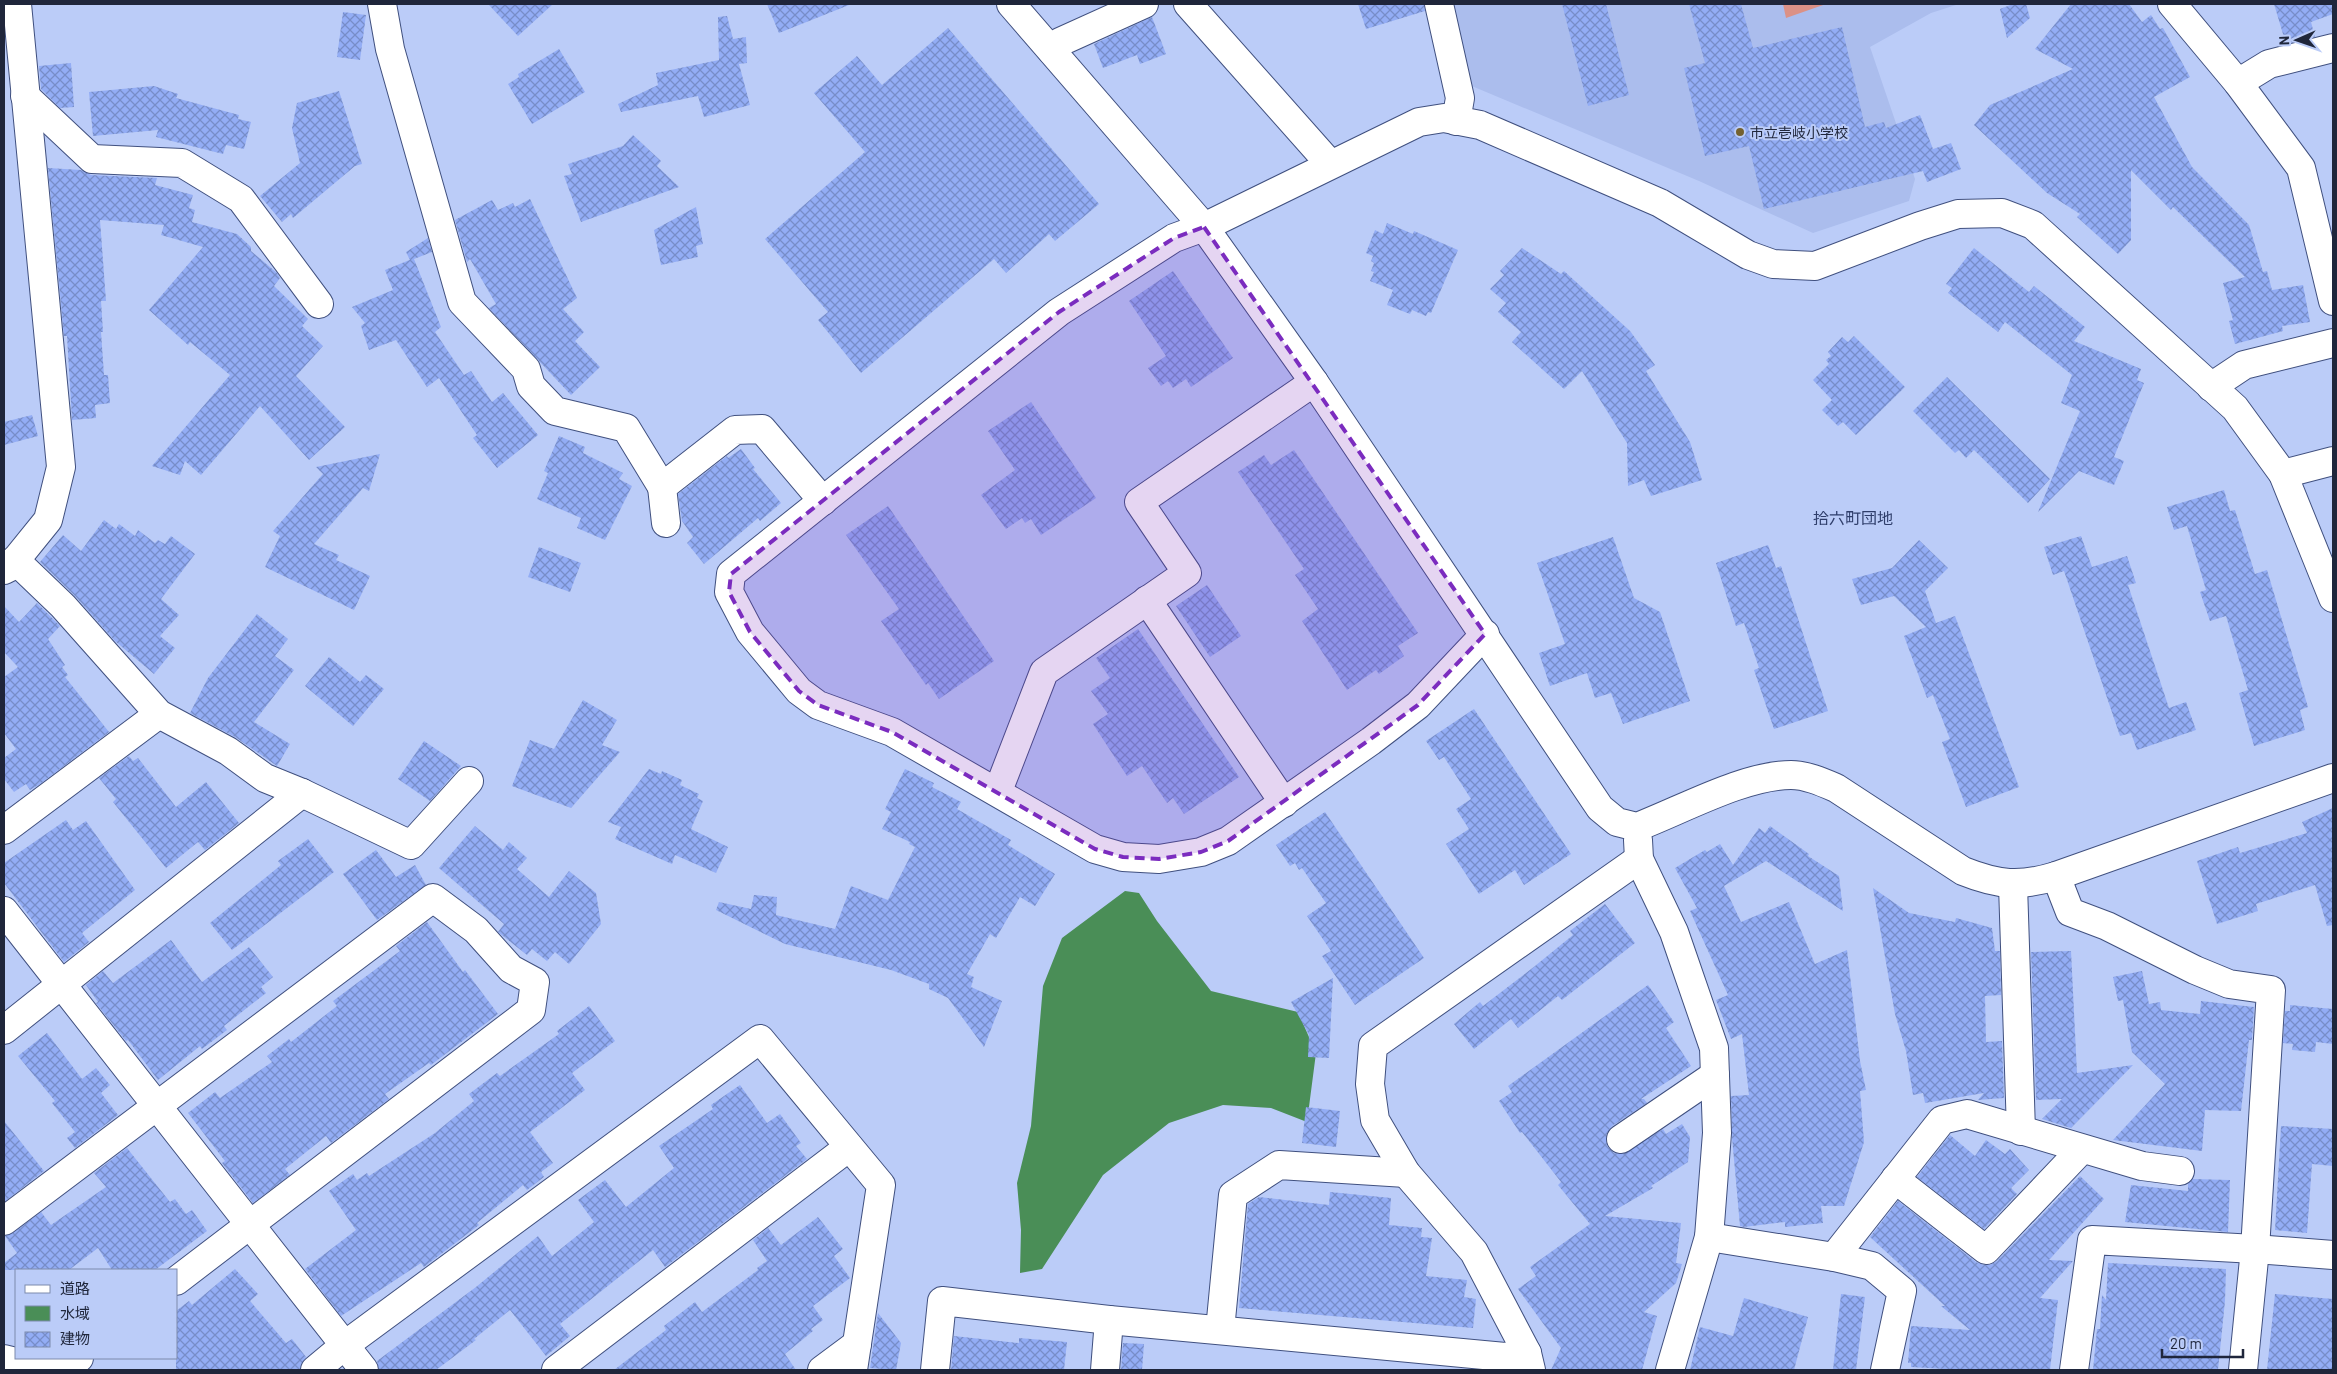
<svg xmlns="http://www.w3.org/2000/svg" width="2337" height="1374" font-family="Barlow,'Noto Sans JP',sans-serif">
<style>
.built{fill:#abbded}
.green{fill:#db9186}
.water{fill:#4a8e57}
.building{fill:url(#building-cross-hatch)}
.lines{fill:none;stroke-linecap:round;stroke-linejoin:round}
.minor-casing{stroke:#40507f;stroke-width:30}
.minor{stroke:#fff;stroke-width:28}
.marked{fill:#7b2cbf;fill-opacity:0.2;stroke:#7b2cbf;stroke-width:4;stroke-dasharray:10 6;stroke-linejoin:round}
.poi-dot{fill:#746130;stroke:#bbccf8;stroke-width:2}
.labels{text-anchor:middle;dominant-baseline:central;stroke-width:4;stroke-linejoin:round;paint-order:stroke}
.poi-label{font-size:14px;fill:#1f263b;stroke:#bbccf8;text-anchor:start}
.quarter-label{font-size:16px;fill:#2f3e6b;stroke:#bbccf8}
</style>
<defs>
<pattern id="building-cross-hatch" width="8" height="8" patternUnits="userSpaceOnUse" patternTransform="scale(1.25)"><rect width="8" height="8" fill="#93adf5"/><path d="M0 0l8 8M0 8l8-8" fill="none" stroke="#778dc8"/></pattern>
</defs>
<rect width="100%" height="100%" fill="#bbccf8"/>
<path class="built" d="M1449,4h510l-28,9 -61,34 45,132 -6,22 -96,32 -114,-52 -232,-97z"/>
<path class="green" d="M1783,4h43l-40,14z"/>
<path class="water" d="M1125,891l14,2 18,28 54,70 87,21 18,41 -9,69 -36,-14 -48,-3 -54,18 -66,52 -61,94 -22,4 1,-43 -4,-47 14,-57 12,-140 19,-48z"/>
<g class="building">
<path d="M488,4h65l-35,32z"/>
<path d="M767,4h82v1l-70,28z"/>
<path d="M1358,4h66l1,7 -59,18z"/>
<path d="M1562,4h44l23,91 -41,11z"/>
<path d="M1689,4h52l12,44 89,-21 23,100 19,-5 2,6 34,-13 13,34 18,-6 10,26 -34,13 -4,-11 -159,38 -15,-63 -44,10 -21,-88 21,-5z"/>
<path d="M2013,4h13l4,14 -23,20 -7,-29z"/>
<path d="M2071,4h58l13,18 9,-7 9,14 3,-1 27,49 -36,20 38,70 57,58 14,47 4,-1 5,19 31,-5 7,37 -28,4 1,5 -48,13 -6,-23 4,-1 -10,-37 22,-6 -72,-70 -2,3 -40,-40v70l-13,14 -41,-37 3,-3 -33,-21 -73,-68 16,-20 83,-36 -38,-20z"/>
<path d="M2274,4h59v10l-22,8 4,15 -29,7z"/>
<path d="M343,12l23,3 -6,45 -23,-3z"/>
<path d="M727,16l6,23 13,-2 1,26 -8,1 11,41 -46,12 -6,-21 -77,16 -3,-8 40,-19 -2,-12 63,-13 -1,-43z"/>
<path d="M1152,17l14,37 -26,10 -3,-9 -34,13 -9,-24z"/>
<path d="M948,28l151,176 -44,37 -6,-7 -43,39 -12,-14 -133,114 -43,-53 10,-8 -63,-73 100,-87 -51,-59 43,-37 25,29z"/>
<path d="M559,49l26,43 -53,32 -24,-40 11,-7 -1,-3z"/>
<path d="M71,63l3,44 -14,1 -19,-19 -2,-23z"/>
<path d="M154,86l24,8 -2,4 63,17 -1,4 13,3 -7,27 -18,-4 -3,9 -67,-17 2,-7 -65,6 -4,-44z"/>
<path d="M339,91l23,73 -7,2 -62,52 -2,-4 -9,8 -22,-26 40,-33 -8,-35 5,-25z"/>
<path d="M633,135l28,26 -4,5 22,21 -98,35 -17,-46 8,-2 -4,-10 55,-18z"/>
<path d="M48,168l33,2 10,5 66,3 -2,7 38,10 -4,13 6,2 -3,12 45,12 14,13v4l26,22 3,5 -6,8 34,33 -6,7 21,20 -27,30 49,51 -36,33 -49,-54 -59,69 -16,-14 -5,14 -28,-9 78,-91 -40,-33 -2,3 -39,-35 54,-63 -42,-12 3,-10 -64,-5 6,81h-5l2,31h-2l3,43h4l2,28 -15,2 1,13 -24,2 -5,-84h-3z"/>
<path d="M530,199l47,99 -14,11 21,23 -9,9 25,26 -29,28 -82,-87 7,-4 -26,-45 -3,3 -12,-42 37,-20 6,10 15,-7 2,4z"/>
<path d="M696,207l7,37 -7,2 2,11 -37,8 -7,-35z"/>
<path d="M1387,223l26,11 1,-3 44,19 -27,63 -3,-1 -2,4 -14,-6 -2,4 -23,-9 6,-15 -23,-9 4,-9 -3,-1 3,-8 -3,-2 2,-5 -7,-3 9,-23 8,4z"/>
<path d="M428,238l4,14 -18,7 27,68 -6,5 29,43 7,-4 21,31 11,-9 35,42 -41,33 -24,-30 4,-3 -38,-57 -12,9 -31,-47 -27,10 -8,-24 4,-3 -13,-16 41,-17 -8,-20 27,-11 -2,1 -4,-8z"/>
<path d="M1522,248l39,26 3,-3 66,60 25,34 -9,6 44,71 12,38 -51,16 -7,-16 -16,6 -1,-43 -45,-72 -18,18 -52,-47 9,-10 -23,-20 8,-9 -16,-14 14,-14 -4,-4z"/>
<path d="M1974,248l55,44 5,-6 51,41 -11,14 67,28 -4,11 7,3 -30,74 10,4 -10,24 -35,-14 -41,41 42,-101 -19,-8 11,-28 -67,-53 -7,10 -50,-39 4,-5 -6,-4z"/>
<path d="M1173,271l60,87 -42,29 -5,-8 -13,9 -5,-7 -7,5 -13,-18 18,-12 -37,-55z"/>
<path d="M1854,336l51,51 -49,48 -13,-13 -5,4 -16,-16 10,-10 -19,-20 16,-16 -3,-4 5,-4 -3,-4 14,-15 6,5z"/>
<path d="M1947,377l103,102 -22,24 -54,-53 -8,8 -7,-8 -4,3 -42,-42z"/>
<path d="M1031,402l65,96 -55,37 -10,-16 -6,4 -3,-5 -16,11 -25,-34 34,-25 -27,-39z"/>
<path d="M32,415l6,21 -34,9v-23z"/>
<path d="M559,436l26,11 -2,6 40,20 -4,6 13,7 -27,54 -28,-12 4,-10 -44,-19 11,-26 -4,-2z"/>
<path d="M741,449l14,19 -2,1 28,34 -21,18 -2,-3 -54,46 -17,-21 6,-6 -11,-16 -4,-27 49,-38 1,2z"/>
<path d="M1294,450l124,183 -20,13 6,10 -25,18 -3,-4 -29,20 -45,-69 16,-12 -23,-34 9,-6 -66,-97 26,-17 7,10z"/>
<path d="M380,454l-11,37 -6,-3 -49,56 25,11 -3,5 34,16 -16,34 -89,-43 15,-31 -7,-5 50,-57 -7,-7z"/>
<path d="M2224,490l6,21 5,-1 20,64 12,-4 41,137 -8,3 5,20 -51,16 -15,-53 9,-3 -22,-74 -16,5 -10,-29 6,-2 -19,-64 -13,4 -7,-23z"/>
<path d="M888,506l106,155 -55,38 -11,-16 -2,2 -45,-64 18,-12 -53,-74z"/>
<path d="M104,520l12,9 3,-5 16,12 3,-6 17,13 3,-3 7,4 6,-8 24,18 -34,45 18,16 -19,21 15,12 -21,26 -39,-33 -40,-45 -35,-34 23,-27 18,16z"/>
<path d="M2081,536l11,31 35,-11 9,27 -8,2 41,123 17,-6 10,28 -59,20 -6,-17 -11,3 -56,-165 -11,4 -9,-28z"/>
<path d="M1613,537l21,61 26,14 30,89 -67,23 -12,-31 -16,5 -8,-25 -37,13 -11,-33 26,-9 -28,-81z"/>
<path d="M1919,540l29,28 -23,23 11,32 19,-7 64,171 -53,20 -24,-65 8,-3 -17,-44 -6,3 -23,-62 22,-9 -32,-31 -33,9 -9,-26 40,-11z"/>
<path d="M1768,545l8,23 5,-2 47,145 -54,18 -20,-59 5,-2 -15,-45 -8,3 -20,-63z"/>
<path d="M539,547l42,16 -11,29 -42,-15z"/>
<path d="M1207,585l34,51 -31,21 -34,-51z"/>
<path d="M37,603l23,23 -12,13 17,26 -3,2 6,8 -3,2 44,55 -69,52 -10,6 -4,-6 -12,8 -10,-13v-21l12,-9 -12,-16v-56l14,-10 -14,-15v-46l15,16z"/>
<path d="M257,614l31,25 -13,17 19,14 -40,52 36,22 -13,22 -42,-29 -45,-24 18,-35z"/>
<path d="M1138,629l101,148 -55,37 -11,-16 -6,5 -25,-37 -15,10 -34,-52 15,-10 -17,-23 19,-13 -14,-20z"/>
<path d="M329,657l31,25 6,-7 18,14 -31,37 -48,-40z"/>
<path d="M583,700l34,20 -15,25 18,7 -49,56 -59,-22 18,-46 24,9z"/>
<path d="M1474,709l97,145 -47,31 -9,-15 -36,24 -33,-50 23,-15 -13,-20 15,-10 -27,-42 -5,3 -13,-19z"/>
<path d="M424,741l37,25 -31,35 -32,-22z"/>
<path d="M129,756l4,5 5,-3 38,49 30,-25 33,41 -34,27 -7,-8 -32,26 -53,-66 3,-3 -17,-21z"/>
<path d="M649,769l12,5 1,-3 20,9 -2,5 19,9 -2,4 6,3 -12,28 37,18 -12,26 -41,-18 -3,9 -57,-25 6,-12 -13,-5z"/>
<path d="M905,769l29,14 -2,4 29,15 -4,7 54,31 -3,5 47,29 -20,32 -15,-9 -24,41 -6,-4 -23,40 7,3 -3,10 31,14 -18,46 -36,-49 -19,-9v-5l-38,-14 -106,-26 -69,-34 3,-8 32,7 3,-14 23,2 -1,18 59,14 16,-43 37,14 27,-53 -6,-3 1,-2 -28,-13 9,-17 -6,-3z"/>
<path d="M2333,808v117l-6,1 -12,-41 -59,19 2,7 -41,13 -20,-63 41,-14 2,6 67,-20 -5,-11z"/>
<path d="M1325,812l99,146 -69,47 -33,-49 9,-5 -24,-35 19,-13 -24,-35 -3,2 -4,-7 -5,3 -14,-21z"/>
<path d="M66,820l7,10 13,-9 49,69 -53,43 7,9 -25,20 -60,-79v-20z"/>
<path d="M475,826l28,24 6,-8 18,16 -10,11 32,28 20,-26 27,22 5,31 -32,40 -14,-12 -8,9 -15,-12 -5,6 -29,-23 6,-8 -65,-56z"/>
<path d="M1770,826l39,28 -1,2 31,20 4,35 -77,-50 -42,25 17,36 48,-20 26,62 32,-14 13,111 6,29 -6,1 4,51 -20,64h-23l2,17 -38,4v-5l-41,5 -4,-1 -8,-89 -1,-41 18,-1 -7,-61 -11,5 -15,-39 12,-5 -38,-84 7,-3 -22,-40 30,-18 2,2 13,-8 13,21 26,-37 6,5z"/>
<path d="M308,839l26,33 -102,78 -22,-27 71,-58 -3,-4z"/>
<path d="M376,850l20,27 19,-12 11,20 -49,35 -34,-46z"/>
<path d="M1873,888l36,25 46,9 1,-4 36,10 3,23h5l1,44 -16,1 1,46 16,-1 2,57 -26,2 6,-7 -59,10 -2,-10 -10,2 -7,-44 -11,-37z"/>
<path d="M1605,904l30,39 -73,57 -4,-4 -40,32 -7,-9 -37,30 -20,-25 26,-22 3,4 52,-40 38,-31 -3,-4z"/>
<path d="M427,922l36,50 2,-2 33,44 -67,51 -2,-2 -44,31 4,5 -58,44 -5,-7 -41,33 5,6 -37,28 -31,-40 3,-2 -37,-48 27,-21 5,6 52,-36 -5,-6 22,-17 2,3 46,-36 -4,-5 67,-50 -4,-5z"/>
<path d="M171,940l31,42 47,-35 24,30 -12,10 5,6 -42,33 3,4 -25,19 -2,-3 -42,34 -30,-40 -2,1 -30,-38 2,-1 -12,-17 17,-14 10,12z"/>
<path d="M2071,951l6,122 56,-8 -62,63 -29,-9 20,-20 -26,1 -5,-148z"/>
<path d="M2142,971l7,33 11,-2 1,8 39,4 1,-13 53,6 -2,33h-3l-8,71 -36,-1 -3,41 -89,-11 52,-56 -33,-32 -9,-52 -5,1 -5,-24z"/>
<path d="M1333,978l-4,80 -21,-1 1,-22 -18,-33z"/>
<path d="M1648,985l26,37 -8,6 25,38 -50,33h3l3,4 -35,23 -5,7 -1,8 2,6 6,6 9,1 40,-25 3,5 16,-10 8,13 -2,25 -37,24 2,2 -48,28 76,7 -5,40 6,1 -6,19 -32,29 13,4 -15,54h-91l10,-22 -43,-59 18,-13 -6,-9 60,-43 -32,-39 3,-3 -39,-50 -2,1 -21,-32 13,-9 -4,-6z"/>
<path d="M2290,1005l43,4v35l-17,-2 -1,10 -23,-2 1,-6 -10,-1 2,-32h5z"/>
<path d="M589,1006l26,35 -43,32 13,17 -55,42 23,31 -12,9 3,5 -17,13 -4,-5 -46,38 2,2 -55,42 -3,-4 -80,53 -36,-47 51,-39 -27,-39 24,-17 4,6 10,-7 2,3 66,-43 39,-32 -5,-7 28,-21 3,3 59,-42 -2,-3z"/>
<path d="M47,1033l35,46 14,-11 14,17 -9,8 17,22 -43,33 -8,-10 8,-6 -23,-29 3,-2 -37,-45z"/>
<path d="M740,1085l27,38 13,-9 21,29 -5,3 11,13 -142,108 -12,-17 -93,74 10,12 -24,20 -36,-46 -36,29 2,1 -40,30h-57l-2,-9 99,-74 62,-51 14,20 42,-34 -16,-22 27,-20 21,27 48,-39 -15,-22 54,-37 -2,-4z"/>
<path d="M1306,1107l34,4 -4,36 -34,-4z"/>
<path d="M4,1121l40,50 -40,31z"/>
<path d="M2281,1126l52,3v37l-21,-2 -5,69 -32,-3z"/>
<path d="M1950,1135l25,21 11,-16 19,14 5,-5 19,21 -18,18 6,6 -33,35 -67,-52z"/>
<path d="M127,1148l43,54 5,-3 11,15 6,-4 15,21 -52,39h-43l-14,-22 -29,22h-65v-7l13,-10 -12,-17 8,-3 28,-21 10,13 55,-38 -12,-14z"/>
<path d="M2080,1176l24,23 -55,61 24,1 -33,37 18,2 -8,70h-88l-51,-3v-4h-3l3,-37 59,4 -29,-24h4l-75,-69 28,-36 78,61 7,3h7l7,-4z"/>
<path d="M2193,1179l37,1 -2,52 -103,-10 6,-37 57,6v-7z"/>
<path d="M1330,1192l61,6 -2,27 33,3 -1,9 11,1 -6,38 41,4 -3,17 12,2 -3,29 -234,-20 9,-104 11,-7 70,8z"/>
<path d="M818,1217l25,32 -9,7 16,22 -37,28 10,14 -12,9 2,2 -28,23 11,16h-182l52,-40 -2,-4 31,-24 7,10 56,-42 -1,-2 10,-7 -14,-21 15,-12 13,17z"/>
<path d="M2108,1263l118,6 -1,32 -7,69h-125l4,-41h3l2,-34 4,5z"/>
<path d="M235,1269l23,25 -8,7 36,42 6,-4 14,18 -5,7 -1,6h-124v-59l13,-10 3,4z"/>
<path d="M1841,1294l24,3 -9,73h-23z"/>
<path d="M2275,1294l58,5v71h-66z"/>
<path d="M1744,1298l64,19 -14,53h-104l10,-43 33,9z"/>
<path d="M878,1313l23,30 -5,27 -26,-2z"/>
<path d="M954,1336l65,7v-5l48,4 -3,28h-113z"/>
<path d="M1123,1343l21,1 -2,26h-21z"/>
</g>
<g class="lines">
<g class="minor-casing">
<g id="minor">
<path d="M382,4l8,45 72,253 64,67 5,17 24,25 71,17 36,59"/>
<path d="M1011,4l193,223 110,155 286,426 17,14 20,5c45,-17 107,-52 154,-52 15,0 31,7 45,13l127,83c35,14 57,16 93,5l277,-98"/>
<path d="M1188,4l142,160"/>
<path d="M1439,4l21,94 -4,23"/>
<path d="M2172,4l66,79 63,85 32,133"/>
<path d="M1052,51l8,-9 84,-38"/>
<path d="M2238,83l31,-19 64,-16"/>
<path d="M25,96l67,63 90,4 59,36 78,105"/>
<path d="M2211,387l33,-22 89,-22"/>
<path d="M2283,474l50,-13"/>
<path d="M666,523l-4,-36 73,-57 27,-1 61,72"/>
<path d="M15,560l48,46 96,108 69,37 37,27 37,15 109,52 58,-64"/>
<path d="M4,570l6,-3 38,-47 13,-53 -44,-463"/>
<path d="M1147,600l137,203"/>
<path d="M1485,634l-67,71 -47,36 -143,100 -27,11 -42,7 -36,-2 -28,-8 -203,-117 -74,-27 -19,-14 -49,-59 -21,-40 2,-18 328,-262 115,-74 30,-11 215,-105 25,-4 36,7 180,78 88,52 25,9 42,2 105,-40 38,-12 44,-1 31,12 202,183 48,66 50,124"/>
<path d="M998,791l46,-119 143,-99 -48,-71 175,-120"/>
<path d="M4,830l155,-116"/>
<path d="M1638,840l1,19 35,73 40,116 3,85 -8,104 -39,133"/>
<path d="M2056,876l14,36 37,14 88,44 34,14 42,6 -16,259 -12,121"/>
<path d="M2013,885l8,246"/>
<path d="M4,911l360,459"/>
<path d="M4,1030l298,-237"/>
<path d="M1621,1139l94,-64"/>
<path d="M1895,1179l91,71 96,-101"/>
<path d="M4,1221l429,-323 43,32 35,39 24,13 -4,28 -355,271"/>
<path d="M1709,1237l125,20 38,9 30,25 -17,79"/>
<path d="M1834,1257l108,-137 25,-6 175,52 38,5"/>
<path d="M1220,1330l13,-135 46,-30 127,8"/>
<path d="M4,1359l45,11"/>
<path d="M63,1370l16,-12"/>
<path d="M315,1370l30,-25 415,-306 121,146 -28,185"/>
<path d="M556,1370l293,-223"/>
<path d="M822,1370l35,-26"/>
<path d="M935,1370l7,-69 167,19 396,37 22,-4"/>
<path d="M1105,1370l4,-50"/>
<path d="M1531,1370l-4,-17 -53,-101 -68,-79 -31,-53 -5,-36 3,-38 266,-187"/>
<path d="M2074,1370l18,-130 163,9 78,6"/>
</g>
</g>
<use href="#minor" class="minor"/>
</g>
<path class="marked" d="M1204,227l281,407 -67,71 -190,136 -27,11 -42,7 -36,-2 -28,-8 -203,-117 -74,-27 -19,-14 -49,-59 -21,-40 2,-18 328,-262 115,-74z"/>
<circle class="poi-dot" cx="1740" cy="132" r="5"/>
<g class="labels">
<g class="poi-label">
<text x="1750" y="132">市立壱岐小学校</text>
</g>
<g class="quarter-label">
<text x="1853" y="517">拾六町団地</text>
</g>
</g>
<rect width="2337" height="1374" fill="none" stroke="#1f263b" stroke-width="10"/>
<rect x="15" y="1269" width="162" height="90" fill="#bbccf8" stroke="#7d8aac"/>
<rect x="25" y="1285" width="25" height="8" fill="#ffffff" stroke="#7d8aac"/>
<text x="60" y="1294" font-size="15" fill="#1f263b">道路</text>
<rect x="25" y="1306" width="25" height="15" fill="#4a8e57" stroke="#7d8aac"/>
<text x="60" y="1319" font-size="15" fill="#1f263b">水域</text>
<rect x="25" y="1332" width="25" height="15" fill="url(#building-cross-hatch)" stroke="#7d8aac"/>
<text x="60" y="1344" font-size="15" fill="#1f263b">建物</text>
<g transform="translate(2297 40) rotate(268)" stroke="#bbccf8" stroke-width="4" paint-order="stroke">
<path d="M0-4L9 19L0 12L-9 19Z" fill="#1f263b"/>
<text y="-8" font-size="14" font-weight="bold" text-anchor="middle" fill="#1f263b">N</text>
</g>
<path d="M2162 1349v8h81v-8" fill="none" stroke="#1f263b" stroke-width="2.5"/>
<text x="2170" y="1349" font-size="15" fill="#1f263b" stroke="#bbccf8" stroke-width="4" paint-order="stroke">20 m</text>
</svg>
